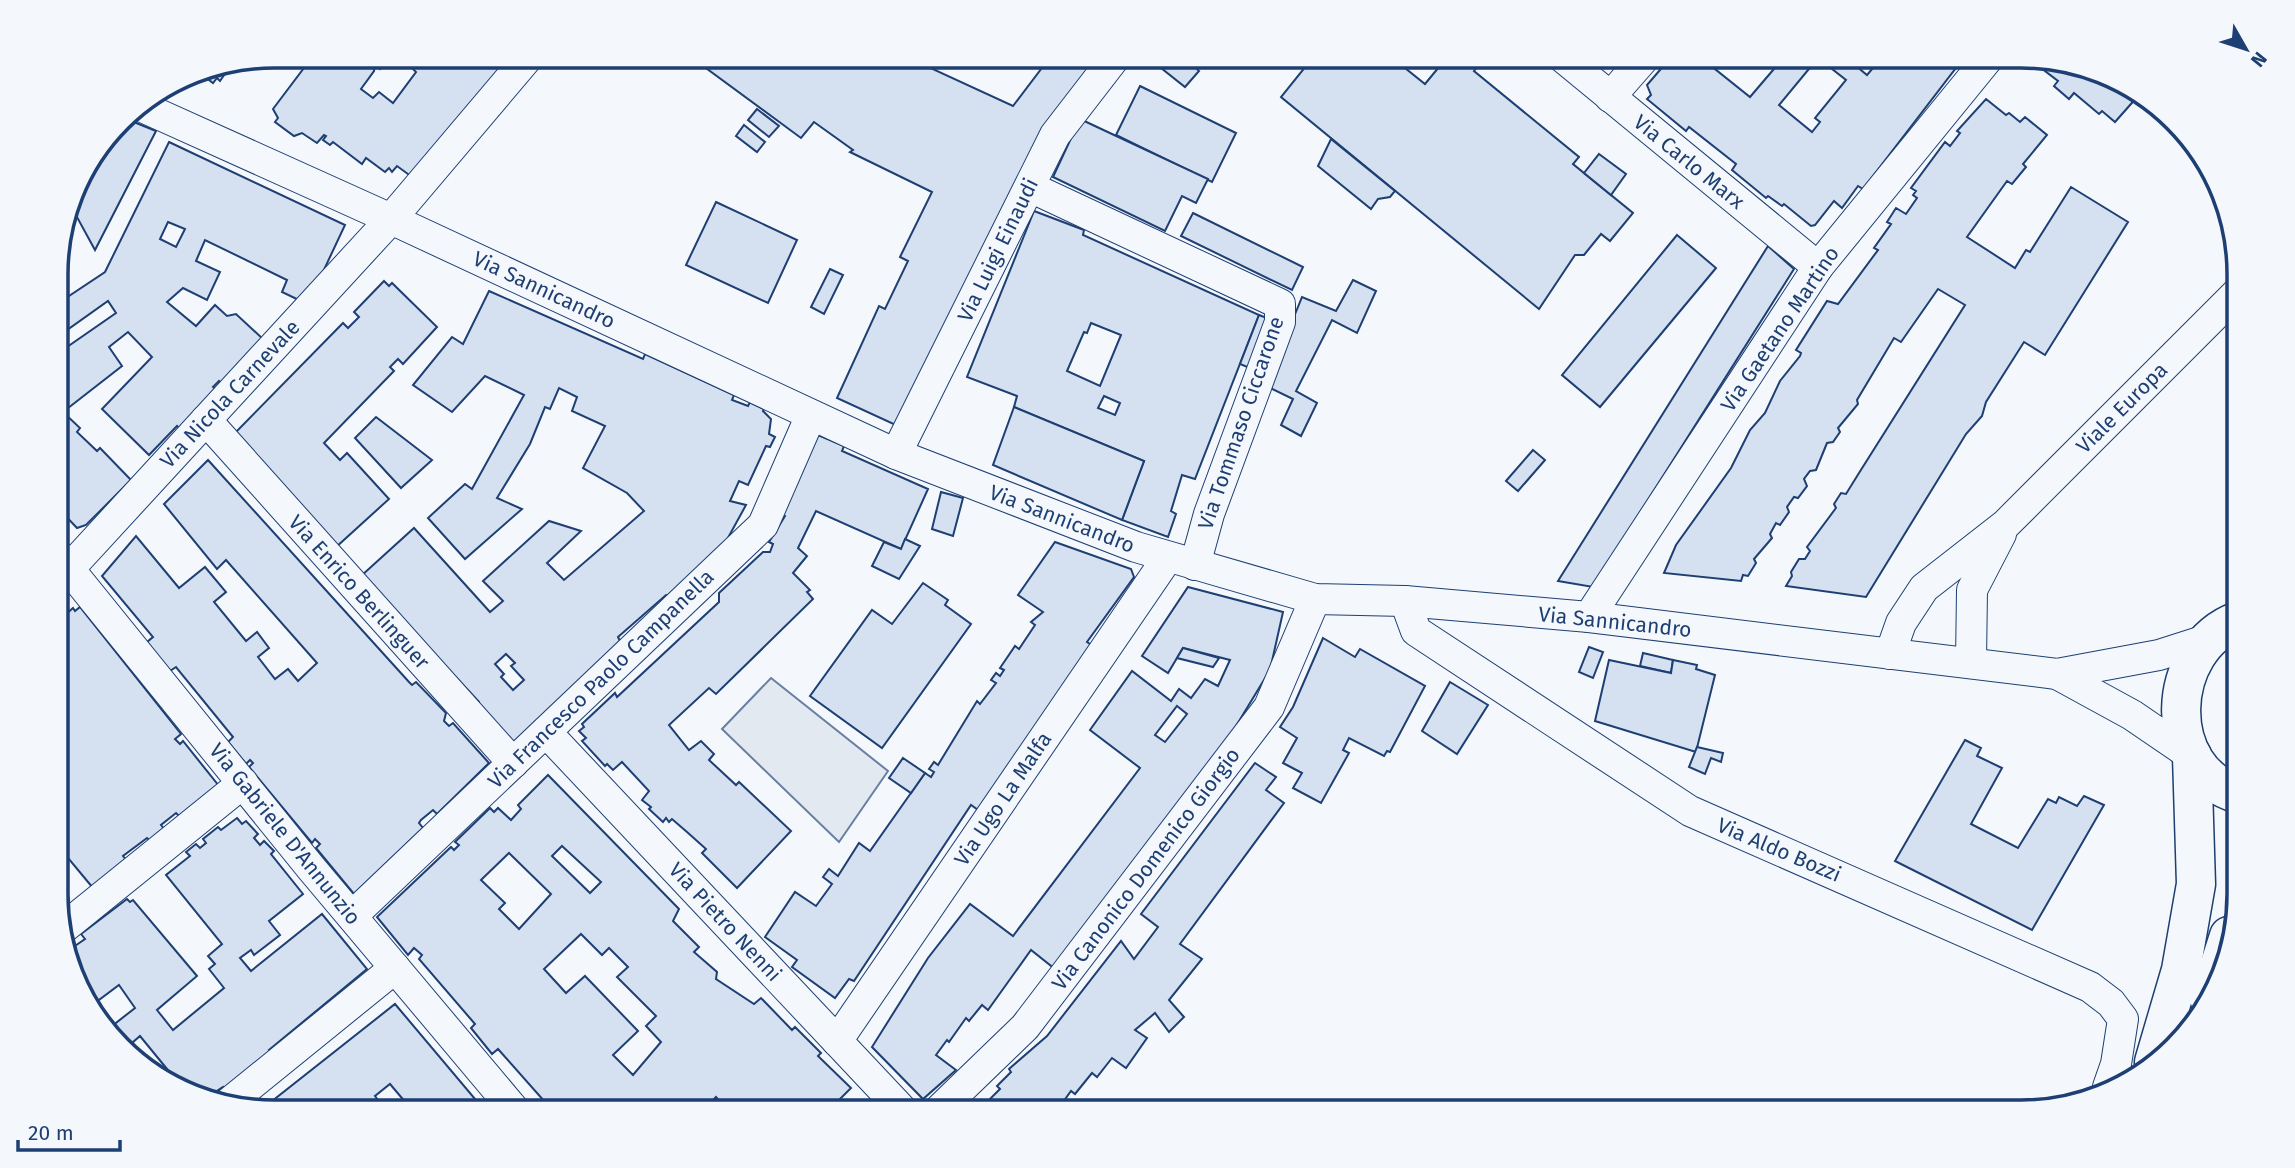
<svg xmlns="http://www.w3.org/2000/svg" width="2295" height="1168" font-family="'Fira Sans',sans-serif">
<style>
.green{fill:#e3e9f0;stroke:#687fa3;stroke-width:2}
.building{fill:#d5e0f0;stroke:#1d3f73;stroke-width:2;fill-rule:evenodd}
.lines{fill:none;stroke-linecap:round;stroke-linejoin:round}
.minor-casing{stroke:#1d3f73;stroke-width:32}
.secondary-casing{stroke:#1d3f73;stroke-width:41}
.minor{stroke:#f4f7fb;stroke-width:30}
.secondary{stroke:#f4f7fb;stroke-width:38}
.labels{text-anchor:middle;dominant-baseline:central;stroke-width:5;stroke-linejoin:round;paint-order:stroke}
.street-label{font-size:21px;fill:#1d3f73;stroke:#f4f7fb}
.rim{fill:none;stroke:#1d3f73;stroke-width:3.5}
</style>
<rect width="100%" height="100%" fill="#f4f7fb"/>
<path class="green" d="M771,678l117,93 -49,71 -117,-113z"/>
<g class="building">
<path d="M313,56h77l-10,13 -5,-5 -1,7 -13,18 12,9 6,-6 14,11 23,-31 -4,-4 9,-12h97l-106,121 -15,-11 -5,6 -3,-4 -4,4 -19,-14 -4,6 -29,-22 -3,3 -7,-5 3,-4 -2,-1 -7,8 -15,-10 -8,3 -19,-14 3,-4 -5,-9z"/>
<path d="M698,56h216l12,10 87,40 38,-50h52l-203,371 -63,-29 42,-92 6,3 23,-48 -8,-4 32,-65 -82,-40 3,-2 -39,-28 -13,16 -106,-78z"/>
<path d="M1146,56h49l-3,3 5,3 -3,4 5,5 -14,16z"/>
<path d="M1314,56h76l35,28 23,-28h25l8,6 -7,9 105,86 -6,7 60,49 -23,28 -9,-7 -17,21h-9l-36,54 -258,-212z"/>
<path d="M1672,56h47l4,3 -8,10 35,28 35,-41h59l23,19 12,-14 -7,-5h86l4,4 -99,129 -5,-3 -16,22 -8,-7 -19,24 -4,1 -27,-22 -2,2 -14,-10 -2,2 -34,-28 4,-6 -47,-37 -3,4 -39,-32 4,-4 -4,-10zM1818,58l28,22 -31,38 5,4 -8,10 -33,-27z"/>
<path d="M2051,63l66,15 21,18 -23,26 -13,-11 -3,3 -25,-21 -5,6 -15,-13 4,-5 -13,-10z"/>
<path d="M231,65l-11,16 -3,-3 -4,5 -13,-10 -4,4 -5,-4z"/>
<path d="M1140,86l96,47 -24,49 -96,-47z"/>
<path d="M1986,99l20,16 3,-2 11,9 5,-5 22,18 -24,29 3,3 -14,17 -5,-3 -40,56 48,31 11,-18 4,2 41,-65 57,35 -83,133 -21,-13 -38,60 -4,14 -16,18 -100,163 -80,-11 6,-10 -1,-4 8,-13h6l5,-8 -3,-4 29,-39 -2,-4 7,-11 5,1 13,-21 106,-168 -27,-16 -37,53 -7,-4 -37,62 1,4 -20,24 2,4 -7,10 -6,1 -11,27 -6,1 -6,8 3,7 -9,12 -4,-1 -7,10 2,5 -9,13 -4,-2 -6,11 2,4 -18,21 2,4 -8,13 -5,-1 -2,6 -77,-8 12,-28 55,-77 19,-38 15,-17 15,-32 20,-25 1,-3 -5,-3 31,-49 11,3 40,-54 -4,-2 17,-24 -4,-2 9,-14 10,6 11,-16 -4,-3 3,-4 -5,-3 34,-46 5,4 10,-13 -3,-2z"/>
<path d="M757,109l22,17 -10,11 -21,-17z"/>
<path d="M124,118l32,13 -61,119 -18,-33 -11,6 12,-45z"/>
<path d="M1080,119l128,60 -12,24 -14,-7 -17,35 -112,-54z"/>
<path d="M744,125l21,17 -8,10 -21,-16z"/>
<path d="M1331,139l64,52 -5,6 -12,2 -7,10 -53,-43z"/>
<path d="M169,142l176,83 -31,66 -11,11 -21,-10 5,-12 -82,-40 -9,21 24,11 -13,28 -24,-12 -16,14 29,24 19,-21 12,11 9,-2 27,25 -39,47 -5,-5 -6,6 5,4 -37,39 -4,-4 -28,29 -47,-46 50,-52 -24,-25 -19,15 13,19 -59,46 17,16 -3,4 20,19 3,-3 31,32 -45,45 -9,3 -17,-18 5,-6 -8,-7v-143l59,-41 -8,-12 -41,29 -8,-11 -2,1v-16l48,-32zM168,222l17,7 -9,18 -16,-8z"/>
<path d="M1599,154l27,20 -15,21 -27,-22z"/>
<path d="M716,202l81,38 -29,63 -82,-38z"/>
<path d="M1034,211l50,19 -1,5 176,80 -64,164 -13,-4 -11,36 5,3 -8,23 -46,-17 22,-59 -130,-54 3,-11 -50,-19zM1091,323l30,12 -21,51 -33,-15 17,-39 3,1zM1104,396l16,7 -5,12 -17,-7z"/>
<path d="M1193,213l110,54 -11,23 -111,-54z"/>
<path d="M1677,235l39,33 -116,139 -38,-32z"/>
<path d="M1768,246l26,23 -201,318 -35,-6z"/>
<path d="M830,269l13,6 -19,39 -13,-7z"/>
<path d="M1353,280l23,11 -19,42 -25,-13 -36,71 21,12 -16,33 -20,-11 12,-26 -27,-13 36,-89 34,14z"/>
<path d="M384,281l5,5 3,-3 45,44 -34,37 -5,-5 -8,8 4,4 -70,72 16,17 7,-7 42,46 -54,49 -102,-113 110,-112 5,5 11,-11 -5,-5z"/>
<path d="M489,291l154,68 2,-5 89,41 -2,5 16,6 2,-4 14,7 -1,2 8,8 -2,15 6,3 -5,10 -4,-1 -18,39 -9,-4 -9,20 16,4 -23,42 -53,52 -4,-4 -48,42 4,8 -110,100 -37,-36 4,-7 -118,-126 53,-48 76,84 13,-11 -20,-20 66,-60 32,10 -34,32 17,17 80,-69 -17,-18 -44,-25 22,-42 -33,-15 5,-14 -18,-9 -9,21 -5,-2 -15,37 -33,54 25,11 -57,50 -37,-41 37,-34 7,5 52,-94 -39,-19 -33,36 -39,-27 39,-48 11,7zM506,654l9,9 -4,3 13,14 -11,10 -12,-13 3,-3 -9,-10z"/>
<path d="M1259,315l13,5 -20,49 -12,-5z"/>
<path d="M1014,407l130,54 -22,59 -129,-55z"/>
<path d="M376,417l56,43 -31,28 -46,-50z"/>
<path d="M818,435l26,11 -2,5 86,38 -27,60 -85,-38 -18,37 9,8 -14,17 17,17 -3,2 6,7 -97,95 -7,-6 -40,37 20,25 12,-9 13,13 -5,6 27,25 3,-3 52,49 -54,57 -35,-35 4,-4 -19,-17 -15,-13 -3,3 -3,-4 -3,4 -14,-13 2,-2 -9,-7 7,-9 -27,-29 -9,8 -6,-6 -2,2 -23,-25 4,-3 -7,-7 5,-4 -2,-3 33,-31 2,4 102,-95v-9l44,-41h7l3,-8 -4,-2 16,-26 -3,-2z"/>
<path d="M1533,450l12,10 -27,31 -12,-10z"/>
<path d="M208,460l201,222 3,3 4,-3 30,31 -2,8 5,5 4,-3 36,40 -52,51 -4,-4 -12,10 -2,3 4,5 -69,66 -38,-46 4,-4 -5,-5 -3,4 -63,-76 4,-4 -3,-3 -4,4 -18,-22 5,-5 -57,-70 -6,4 -23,-29 6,-5 -51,-61 34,-40 43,52 26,-21 21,25 -12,10 32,39 11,-9 12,16 -11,9 17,22 13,-10 10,12 19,-18 -91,-103 -9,9 -53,-65z"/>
<path d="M941,492l22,6 -10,38 -21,-7z"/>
<path d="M905,539l15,7 -21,33 -27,-13 12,-24 17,7z"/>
<path d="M1055,542l76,27 3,8 -47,65 6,4 -112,166 -10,-7 -117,176 -5,-2 -14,19 -43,-31 5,-7 -32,-23 30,-45 21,14 16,-22 -9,-7 6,-8 9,7 21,-33 11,8 55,-78 6,4 3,-5 -5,-3 5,-7 4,3 39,-64 3,3 16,-21 -5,-3 5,-7 4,3 4,-6 -4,-2 15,-22 4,3 16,-24 -4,-3 12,-10 -25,-17z"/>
<path d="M923,583l25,17 -3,5 26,19 -89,124 -72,-52 62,-86 20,14z"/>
<path d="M1188,587l95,25 -13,58 -37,61 -178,238 -24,-19 -43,60 -6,-5 -13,16 -3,-3 -17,24 -2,-2 -11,15 20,15 -33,29 -51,-52 56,-89 42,-54 43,32 127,-168 -50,-38 42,-59 39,30 8,-12 12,9 14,-19 13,7 12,-26 -47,-12 -15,25 -26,-17zM1177,706l10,8 -22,28 -10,-7z"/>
<path d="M80,607l101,127 -6,5 5,5 3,-3 36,45 -39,31 -4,-4 -15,12 4,5 -14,12 -4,-4 -24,18 4,5 -34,27 -35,-42 -1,-131 8,-6 -8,-10v-77l16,-14 2,3z"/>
<path d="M1323,638l32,19 5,-8 65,37 -35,66 -3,-1 -3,5 -35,-18 -6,12 6,3 -28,50 -28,-15 9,-15 -19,-10 14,-25 -17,-11 13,-20z"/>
<path d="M1589,647l14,5 -10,26 -14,-6z"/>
<path d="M1183,648l36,10 -6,9 -36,-9z"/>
<path d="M1643,653l30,7 -2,13 -31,-7z"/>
<path d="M1609,660l62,13 2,-13 24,5 -1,4 19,6 -19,77 -101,-31z"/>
<path d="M1450,682l38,23 -31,49 -35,-23z"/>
<path d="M1965,740l16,8 -4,8 25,12 -31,56 47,24 30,-49 8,4 3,-6 18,9 7,-10 20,9 -72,125 -137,-69z"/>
<path d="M1697,747l26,6 -2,9 -10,-4 -6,16 -16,-7z"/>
<path d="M903,758l22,15 -14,20 -22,-15z"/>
<path d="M1255,763l21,14 -10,13 18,13 -104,141 22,15 -33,41 15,17 -15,15 -14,-19 -20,17 12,8 -21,30 -14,-10 -15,19 -5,-4 -17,21 -4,-3 -13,18 -7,-5 -7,8h-67l23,-23 -3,-3 14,-14 -2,-3 38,-33 74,-95 13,18 24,-32 -17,-13z"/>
<path d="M548,775l131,134 -6,12 26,26 -5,5 23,20 -1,7 38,25 7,-6 31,32 3,-3 26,26 -3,3 33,32 -21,21 3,3h-104l-13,-15 -15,15h-160l-3,-3 7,-7 -47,-53 -6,5 -21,-26 4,-4 -56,-65 3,-4 -8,-7 -6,7 -31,-38 74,-70 3,3 5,-5 -4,-3 35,-34 4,4 4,-4 13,12 10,-11 -3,-4zM562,846l39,36 -11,11 -38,-37zM509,853l42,41 -32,35 -20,-20 6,-6 -24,-23zM581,934l21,21 7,-7 19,19 -11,10 39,39 -10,10 15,16 -28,33 -20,-20 25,-24 -53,-55 -19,17 -22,-24z"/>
<path d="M237,818l5,6 4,-3 12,13 -4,4 6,7 4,-4 10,10 -3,3 32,40 -34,27 11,14 -26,20 -3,-5 -11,8 11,13 71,-57 45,55 -98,81 2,3 -46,37 -2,-3 -6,4 4,4 -5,3 -38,-8 -18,-15 7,-6 -27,-33 -8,7 18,23 -49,-40 -32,-76 16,-11 -4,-5 46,-35 3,3 3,-2 64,76 -40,34 16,20 51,-42 -15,-19 6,-5 -7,-8 14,-12 -56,-69 24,-19 -4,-4 10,-8 4,4 6,-5 -3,-4 15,-12 3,3zM119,985l16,23 -23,18 -17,-23z"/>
<path d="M395,1004l91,108h-76l2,-2 -22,-26 -15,12 12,16h-112l-13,-3z"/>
</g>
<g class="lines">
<g class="minor-casing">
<g id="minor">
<path d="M1561,56l257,211"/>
<path d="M1610,97l36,-41"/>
<path d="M138,105l253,114 505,235 240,93 179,52 90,2 184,16 468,57 102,-19 50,-16"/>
<path d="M1030,187l250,117v18l-71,192 -14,51"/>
<path d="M206,420l307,343"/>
<path d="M896,454l159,-319 61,-79"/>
<path d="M57,554l254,314 205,244"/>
<path d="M68,570l323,-351 138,-163"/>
<path d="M1405,601l11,30 274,180 400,176 21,16 12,16 -7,45 -8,23"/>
<path d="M1589,617l229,-350 172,-211"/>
<path d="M1890,654l11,-31 23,-35 82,-64 231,-231"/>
<path d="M1971,662l1,-72 29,-56"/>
<path d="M2057,674l75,41 60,41"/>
<path d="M546,732l358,380"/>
<path d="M352,916l411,-391 48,-110"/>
<path d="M61,930l182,-147"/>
<path d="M837,1041l331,-484"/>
<path d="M230,1102l165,-134"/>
<path d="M937,1112l88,-85 244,-320 46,-108"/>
</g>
</g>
<g class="secondary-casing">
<g id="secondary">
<path d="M2238,621c-73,27 -79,150 1,173"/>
<path d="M2209,998l20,-62"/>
<path d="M2154,1062l27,-92 15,-86 -4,-128"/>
</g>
</g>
<use href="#minor" class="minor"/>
<use href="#secondary" class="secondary"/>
</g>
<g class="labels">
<g class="street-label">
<text transform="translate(1689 162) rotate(39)">Via Carlo Marx</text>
<text transform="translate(998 250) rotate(-64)">Via Luigi Einaudi</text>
<text transform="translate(544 290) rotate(25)">Via Sannicandro</text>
<text transform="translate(1780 329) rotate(-56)">Via Gaetano Martino</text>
<text transform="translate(230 394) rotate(-47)">Via Nicola Carnevale</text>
<text transform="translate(2122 408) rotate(-45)">Viale Europa</text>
<text transform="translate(1241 423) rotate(-71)">Via Tommaso Ciccarone</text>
<text transform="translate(1062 519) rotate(21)">Via Sannicandro</text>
<text transform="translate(359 592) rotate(48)">Via Enrico Berlinguer</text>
<text transform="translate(1615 622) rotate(6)">Via Sannicandro</text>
<text transform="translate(601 679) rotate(-44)">Via Francesco Paolo Campanella</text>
<text transform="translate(1003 799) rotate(-56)">Via Ugo La Malfa</text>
<text transform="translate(285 834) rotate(51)">Via Gabriele D'Annunzio</text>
<text transform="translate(1779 850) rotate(23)">Via Aldo Bozzi</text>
<text transform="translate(1146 869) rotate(-53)">Via Canonico Domenico Giorgio</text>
<text transform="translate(725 922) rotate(47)">Via Pietro Nenni</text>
</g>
</g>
<path d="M0 0H2295V1168H0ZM274 68H2021A206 206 0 0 1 2227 274V894A206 206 0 0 1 2021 1100H274A206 206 0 0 1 68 894V274A206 206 0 0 1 274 68Z" fill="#f4f7fb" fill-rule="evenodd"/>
<path class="rim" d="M274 68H2021A206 206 0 0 1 2227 274V894A206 206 0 0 1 2021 1100H274A206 206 0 0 1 68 894V274A206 206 0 0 1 274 68Z"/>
<g transform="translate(2246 49) rotate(129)" stroke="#f4f7fb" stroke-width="5" paint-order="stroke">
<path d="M0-5L12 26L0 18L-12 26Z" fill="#1d3f73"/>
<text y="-10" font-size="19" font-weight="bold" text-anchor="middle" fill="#1d3f73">N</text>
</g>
<path d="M18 1140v10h102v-10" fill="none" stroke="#1d3f73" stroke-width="3.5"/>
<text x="28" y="1140" font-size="21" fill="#1d3f73" stroke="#f4f7fb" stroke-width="5" paint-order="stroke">20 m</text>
</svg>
